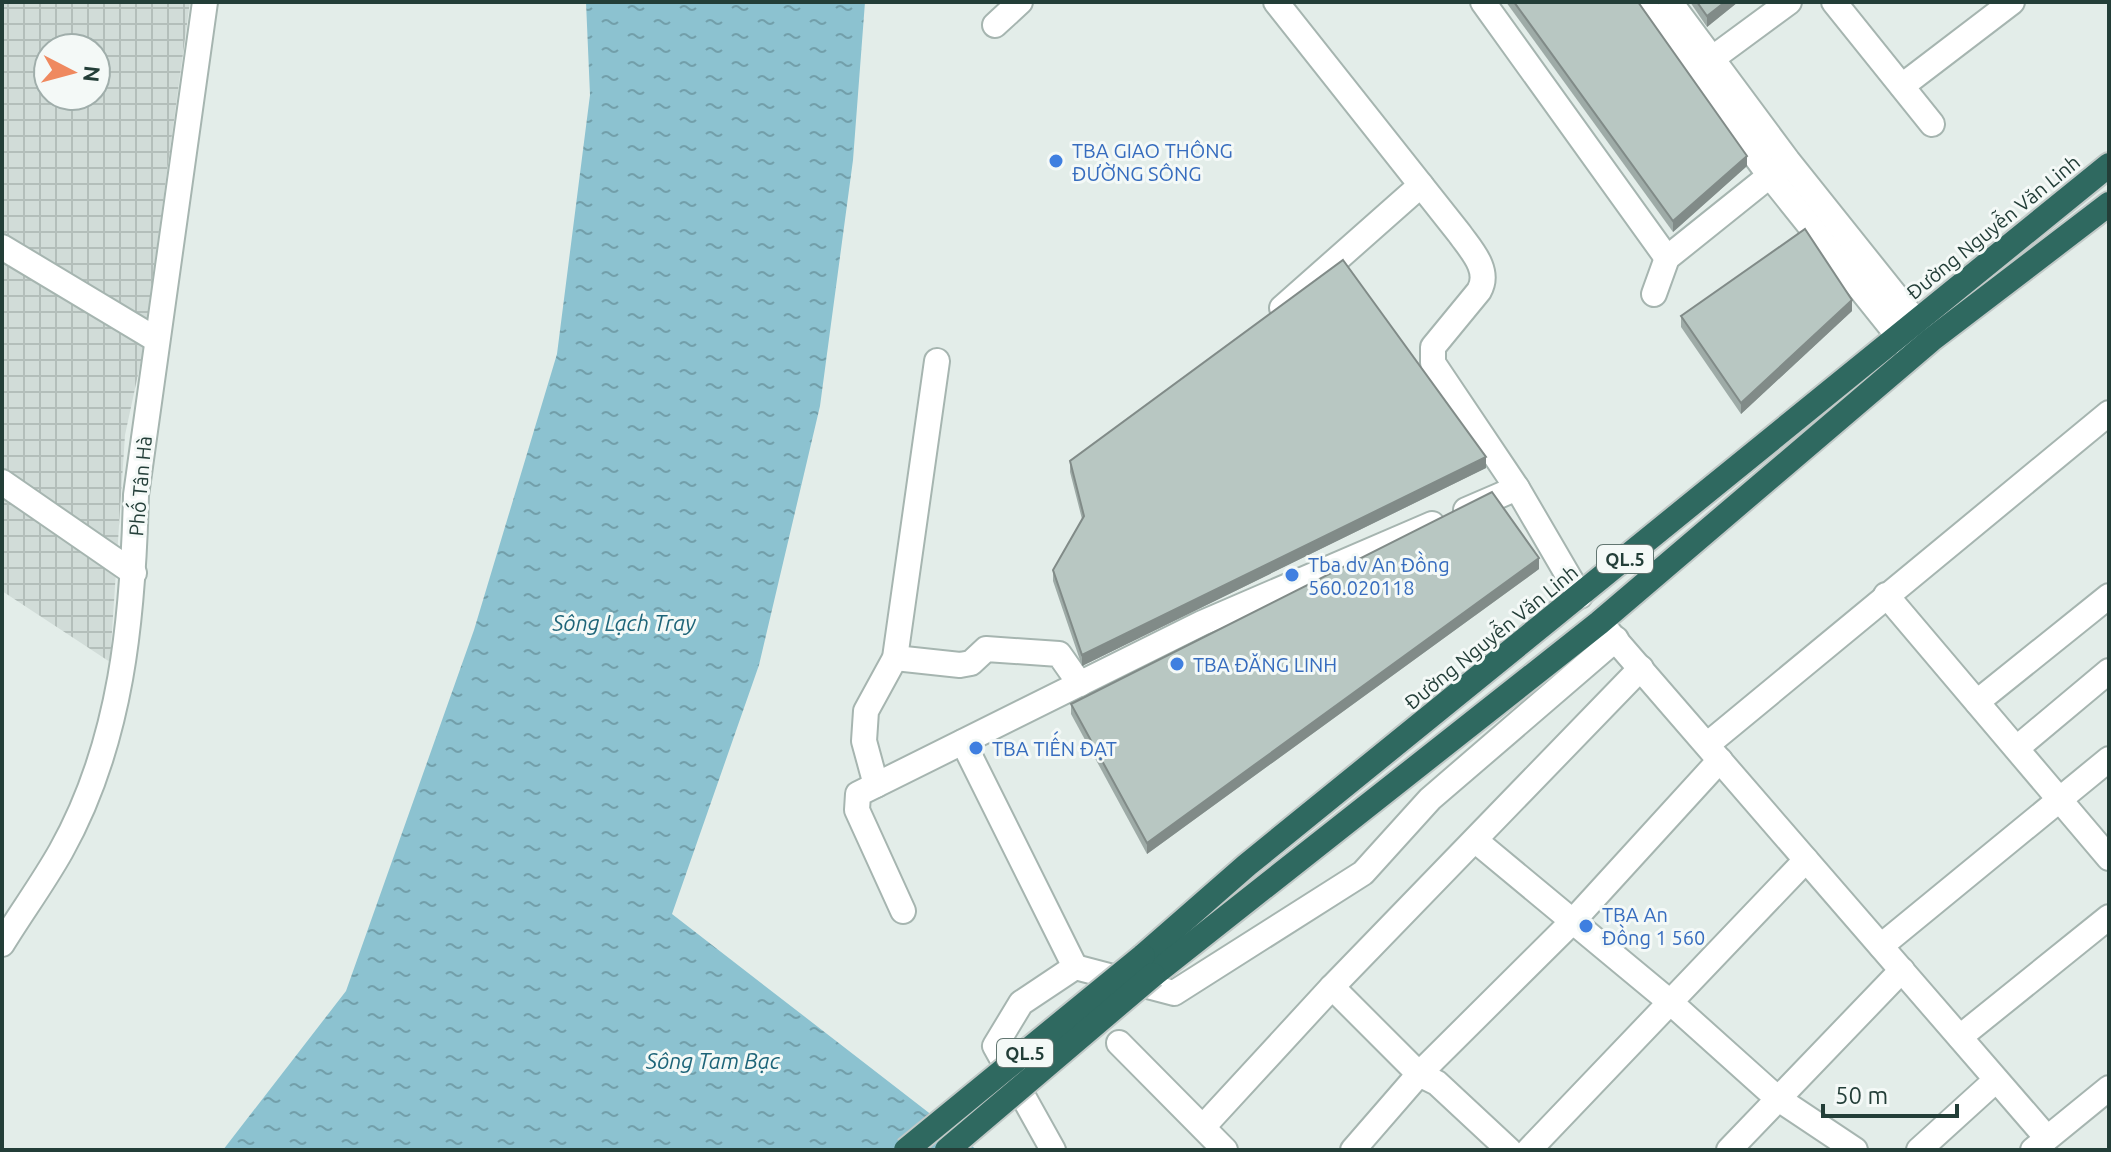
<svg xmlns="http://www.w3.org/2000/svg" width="2111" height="1152" font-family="Ubuntu,sans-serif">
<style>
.industrial{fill:url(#industrial-grid);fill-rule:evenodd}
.water{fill:url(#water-ripples)}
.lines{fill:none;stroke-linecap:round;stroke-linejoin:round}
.minor-casing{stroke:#a6b5b0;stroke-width:28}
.highway-casing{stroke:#c1c9c7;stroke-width:28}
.minor{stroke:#fff;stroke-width:24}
.highway{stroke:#2f6960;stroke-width:24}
.highway-bridge-casing{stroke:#c1c9c7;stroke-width:28;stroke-linecap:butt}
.highway-bridge{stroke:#2f6960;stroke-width:24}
.wall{fill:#9eaba7}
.shaded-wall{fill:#818b88}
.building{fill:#b8c7c2;stroke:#818b88;stroke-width:2}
.shop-dot{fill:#3f7fe0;stroke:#f4f9f7;stroke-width:3}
.labels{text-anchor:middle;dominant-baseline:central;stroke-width:6;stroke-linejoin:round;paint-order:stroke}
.shield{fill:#f4f9f7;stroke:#627671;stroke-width:2}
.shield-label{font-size:18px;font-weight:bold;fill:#233e38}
.shop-label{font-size:20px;fill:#366cbe;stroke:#f4f9f7;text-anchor:start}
.street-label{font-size:20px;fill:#233e38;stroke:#f4f9f7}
.water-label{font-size:22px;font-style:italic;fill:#1e6579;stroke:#f4f9f7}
</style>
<defs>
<pattern id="industrial-grid" width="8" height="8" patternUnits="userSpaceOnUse" patternTransform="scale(2)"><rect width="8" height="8" fill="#d1dcd8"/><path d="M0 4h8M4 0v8" fill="none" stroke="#b3beba"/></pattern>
<pattern id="water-ripples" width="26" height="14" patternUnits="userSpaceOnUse" patternTransform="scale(2)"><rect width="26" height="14" fill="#8cc2d0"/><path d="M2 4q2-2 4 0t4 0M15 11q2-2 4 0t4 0" fill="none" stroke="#729faa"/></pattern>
</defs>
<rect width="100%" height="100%" fill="#e3ede9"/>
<path class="industrial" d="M2,2h188l-48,354 -17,79 -15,227 -108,-71zM48,48h48v48h-48z"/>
<path class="water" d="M586,2h279l-12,158 -33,246 -61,259 -87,249 305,236h-754l123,-159 128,-361 83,-276 33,-259z"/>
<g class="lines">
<g class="minor-casing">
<g id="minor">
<path d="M1276,2l183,231c12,17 32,37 20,58l-46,56v16l84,125"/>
<path d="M1483,2l184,256"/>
<path d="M1642,2l128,174 141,176"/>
<path d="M1670,2l118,159 139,174"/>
<path d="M1834,2l98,122"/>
<path d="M995,25l25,-23"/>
<path d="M1698,69l91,-67"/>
<path d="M1902,86l110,-84"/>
<path d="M2,247l155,93"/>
<path d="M1654,294l13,-36 116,-93"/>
<path d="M1282,308l139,-123"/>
<path d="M2,482l132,91"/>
<path d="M1466,510l51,-22 63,108"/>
<path d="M1886,595l223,263"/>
<path d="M1606,629l441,509"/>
<path d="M895,658l65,7 11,-2 15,-14 73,5 21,30"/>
<path d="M1977,702l132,-106"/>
<path d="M963,742l112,225"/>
<path d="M1708,744l401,-331"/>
<path d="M2017,748l92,-77"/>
<path d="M876,785l-12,-44 2,-30 29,-53 42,-297"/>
<path d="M1476,841l194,161 107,96 78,52"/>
<path d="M903,911l-46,-101 1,-16 344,-171 230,-99"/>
<path d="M2,944c19,-31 41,-61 59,-93 61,-109 72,-234 75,-356l69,-493"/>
<path d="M1881,946l228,-187"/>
<path d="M1332,987l87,87 18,9 72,67"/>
<path d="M1960,1037l149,-120"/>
<path d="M1119,1043l106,107"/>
<path d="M1203,1127l129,-140 309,-319"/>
<path d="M1053,1150l-58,-104 26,-43 54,-36 99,26 189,-120 67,-74 186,-160"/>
<path d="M1353,1150l66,-76 153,-152 148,-162"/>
<path d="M1529,1150l277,-290"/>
<path d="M1729,1150l173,-180"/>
<path d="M1919,1150l77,-70"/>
<path d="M2033,1150l76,-62"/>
</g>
</g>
<g class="highway-casing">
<g id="highway">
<path d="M1143,956l104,-91 862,-700"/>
<path d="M1153,975l446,-352 332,-283 178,-136"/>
</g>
</g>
<use href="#minor" class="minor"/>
<use href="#highway" class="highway"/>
<g class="highway-bridge-casing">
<g id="highway-bridge">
<path d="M906,1150l237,-194"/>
<path d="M947,1150l206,-175"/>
</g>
</g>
<use href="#highway-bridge" class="highway-bridge"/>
</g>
<g class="wall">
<path d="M1506,2h132l109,164 -74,66z"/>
<path d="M1690,2h48l-31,25z"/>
<path d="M1852,311l-111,103 -60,-87v-11z"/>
<path d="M1070,461l416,7 -404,198 -29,-85v-11l29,-51 -12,-47z"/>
<path d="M1539,569l-392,285 -76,-140v-10z"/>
</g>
<g class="shaded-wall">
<path d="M1725,2h13l-31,25v-11z"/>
<path d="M1747,156v10l-74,66v-11z"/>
<path d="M1852,300v11l-111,103v-11z"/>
<path d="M1486,457v11l-404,198v-11z"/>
<path d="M1539,558v11l-392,285v-11z"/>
</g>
<g class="building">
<path d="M1514,2h124l109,154 -74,65z"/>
<path d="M1697,2h28l-18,14z"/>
<path d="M1805,229l47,71 -111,103 -60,-87z"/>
<path d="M1343,260l143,197 -404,198 -29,-85 31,-54 -14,-55z"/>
<path d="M1492,492l47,66 -392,285 -76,-139z"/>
</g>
<g class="shop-dot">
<circle cx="1056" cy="161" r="8"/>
<circle cx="1292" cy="575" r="8"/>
<circle cx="1177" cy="664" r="8"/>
<circle cx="976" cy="748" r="8"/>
<circle cx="1586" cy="926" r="8"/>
</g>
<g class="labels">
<g class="shield">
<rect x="1597" y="545" width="56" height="28" rx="6"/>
<rect x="997" y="1039" width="56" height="28" rx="6"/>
</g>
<g class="shield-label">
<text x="1625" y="559">QL.5</text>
<text x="1025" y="1053">QL.5</text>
</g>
<g class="shop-label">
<text x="1072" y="150">TBA GIAO THÔNG<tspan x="1072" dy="23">ĐƯỜNG SÔNG</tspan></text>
<text x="1308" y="564">Tba dv An Đồng<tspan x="1308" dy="23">560.020118</tspan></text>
<text x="1193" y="664">TBA ĐĂNG LINH</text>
<text x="992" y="748">TBA TIẾN ĐẠT</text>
<text x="1602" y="914">TBA An<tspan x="1602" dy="23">Đồng 1 560</tspan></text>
</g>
<g class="street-label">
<text transform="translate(1993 227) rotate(-39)">Đường Nguyễn Văn Linh</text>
<text transform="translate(140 486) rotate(-85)">Phố Tân Hà</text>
<text transform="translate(1491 637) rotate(-39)">Đường Nguyễn Văn Linh</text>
</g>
<g class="water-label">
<text x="624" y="622">Sông Lạch Tray</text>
<text x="713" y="1060">Sông Tam Bạc</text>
</g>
</g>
<rect width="2111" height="1152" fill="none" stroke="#233e38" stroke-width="8"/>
<g transform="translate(72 72) rotate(96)"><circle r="38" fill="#f4f9f7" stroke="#a0aeab" stroke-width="2"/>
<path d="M0-6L14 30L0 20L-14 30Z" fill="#ef895f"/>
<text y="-12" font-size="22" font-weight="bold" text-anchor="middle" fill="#233e38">N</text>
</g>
<path d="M1823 1104v12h134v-12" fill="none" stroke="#233e38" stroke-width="4"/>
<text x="1835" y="1104" font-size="24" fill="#233e38" stroke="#f4f9f7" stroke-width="6" paint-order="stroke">50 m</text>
</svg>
